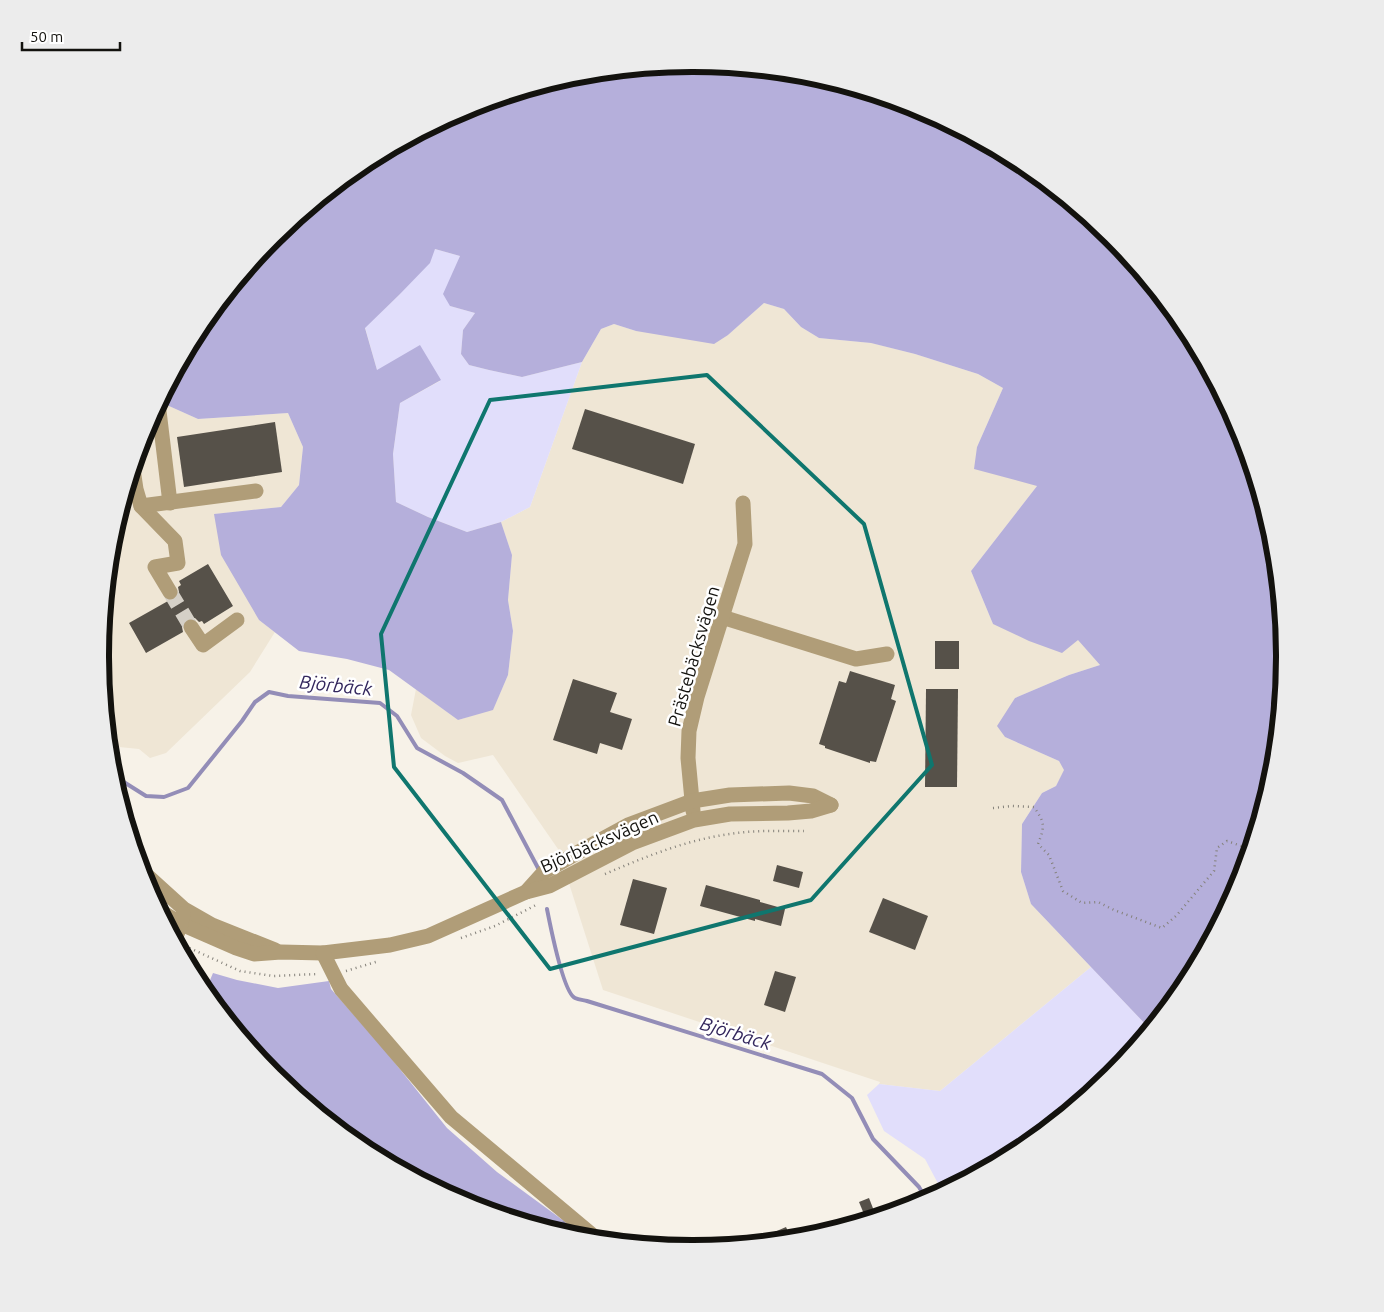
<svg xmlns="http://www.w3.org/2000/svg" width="1384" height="1312" font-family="Ubuntu,sans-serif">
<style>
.built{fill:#efe6d5}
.green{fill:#e1defb}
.forest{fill:#b5afdb}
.water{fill:#938db7}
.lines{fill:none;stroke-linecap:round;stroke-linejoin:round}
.stream{stroke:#938db7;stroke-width:4}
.building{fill:#565149}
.minor-tunnel{stroke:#d5d0c7;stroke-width:15;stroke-dasharray:15 8;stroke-linecap:butt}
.path{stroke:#84817a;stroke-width:2.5;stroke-dasharray:1 4;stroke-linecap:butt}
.minor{stroke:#b09d78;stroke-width:15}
.marked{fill:none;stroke:#0f766e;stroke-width:4;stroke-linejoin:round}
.labels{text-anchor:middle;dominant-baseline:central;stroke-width:5;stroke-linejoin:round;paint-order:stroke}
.street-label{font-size:18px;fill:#13120e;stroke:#fff}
.water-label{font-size:19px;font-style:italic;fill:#33275d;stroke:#fff}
.rim{fill:none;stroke:#13120e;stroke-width:6}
</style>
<rect width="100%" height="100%" fill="#f7f2e8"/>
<g class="built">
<path d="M764,303l20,6 17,18 18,11 53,5 43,11 63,20 25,14 -26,59 60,39 -66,85 22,53 85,15 22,26 -31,10 -54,23 -10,39 54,24 6,9 -9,16 -14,7 -20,31 -1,48 10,32 60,63 -151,124 -61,-7 1,-2 -277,-92 -45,-141 -65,-94 -35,8 -13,-7 -24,-18 -10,-23 5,-26 42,31 35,-11 15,-34 5,-44 -5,-31 4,-45 -11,-33 29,-15 52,-145 19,-33 13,-5 22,7 92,4z"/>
<path d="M160,402l38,17 90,-6 15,34 -4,38 -18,22 -66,7 44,106 16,12 -25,40 -84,81 -16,5 -11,-9 -30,-3 -9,-90 11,-116 34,-111z"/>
</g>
<g class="green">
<path d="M435,249l25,7 -10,50 25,7 -12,17 -2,24 8,11 20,5 33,7 60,-15 -52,145 -29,15 -34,10 -39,-15 -32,-15 -3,-48 7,-51 40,-22 -63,-11 -12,-43 34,-32z"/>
<path d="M1091,967l58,61 -38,47 -90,74 -79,42 -17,-32 -41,-28 -17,-36 12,-11 61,7z"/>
</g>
<g class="forest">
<path d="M692,64l116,11 111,34 102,55 90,73 74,90 54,103 34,111 11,115 -11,116 -34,111 -55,102 -35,43 -118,-124 -10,-32 1,-48 20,-31 14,-7 8,-16 -5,-9 -54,-24 -8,-11 18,-28 54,-23 31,-10 -22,-25 -16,13 -33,-12 -36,-17 -22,-53 66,-85 -63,-17 3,-22 26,-59 -25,-14 -63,-20 -44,-11 -52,-5 -18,-11 -17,-18 -20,-6 -36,32 -14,9 -78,-13 -22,-7 -13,5 -19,33 -60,15 -33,-7 -20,-5 -8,-11 2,-24 12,-17 -25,-7 -7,-12 17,-38 -25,-7 -5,14 -31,32 -34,33 12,42 43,-25 21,35 -41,23 -7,51 3,48 32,15 39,15 34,-10 11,33 -4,45 5,31 -5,44 -15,35 -35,10 -69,-50 -42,-11 -48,-8 -40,-31 -38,-65 -7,-41 67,-7 18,-22 4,-38 -15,-34 -90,6 -38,-17 40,-75 73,-90 90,-74 103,-54 111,-34z"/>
<path d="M213,973l24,7 41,8 51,-7 2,8 52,59 64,80 50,44 67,49 -24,5 -75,-23 -102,-55 -90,-73 -68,-83z"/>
</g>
<path class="water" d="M564,1221l19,16h-7l-36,-11z"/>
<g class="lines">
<g class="stream">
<path d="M111,769l8,10 27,17 18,1 24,-9 54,-67 13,-19 14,-10 19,4 92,7 17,13 20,32 46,25 39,27 36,68"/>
<path d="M547,909c3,15 16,83 28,89 4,2 9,2 12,3l235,73 30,24 21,41 46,48 7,12"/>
</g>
</g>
<g class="building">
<path d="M585,409l110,35 -12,40 -111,-35z"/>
<path d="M275,422l7,50 -98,15 -7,-50z"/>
<path d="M208,564l25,42 -29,18 -2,-3 -3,1 -4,-4h-5l-4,1 -4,4v4l1,5 -37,21 -17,-30 39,-22 7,-1 3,-4 1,-4 -1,-5 3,-2 -2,-4z"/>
<rect x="935" y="641" width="24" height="28"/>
<path d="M850,671l45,14 -4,14 5,2 -20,61 -6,-1v2l-45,-15v-2l-6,-2 20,-63 7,2z"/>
<path d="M573,679l44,14 -7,19 22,7 -10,31 -22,-7 -3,11 -44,-14z"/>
<path d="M926,689h32l-1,98h-32z"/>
<path d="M777,865l26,7 -4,16 -26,-7z"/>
<path d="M633,879l34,9 -13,46 -34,-9z"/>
<path d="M706,885l54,15v2l25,7 -4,17 -26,-7v2l-55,-15z"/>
<path d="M883,898l45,18 -13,34 -46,-18z"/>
<path d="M775,971l21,6 -11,35 -21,-7z"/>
<path d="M869,1198l7,18 -10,3 -7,-17z"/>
<path d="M786,1227l5,11 -35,4v-2z"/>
</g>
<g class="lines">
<path class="minor-tunnel" d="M170,592l21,35"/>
<g class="path">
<path d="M993,808l19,-2 22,1c11,16 11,19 4,37l11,11 14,36 19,12 16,-1 16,8 48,18 14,-12 38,-45 3,-23 10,-7 20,7 3,-1"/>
<path d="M134,848l12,8"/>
<path d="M605,874c40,-17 81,-34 125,-40 24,-4 49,-3 74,-3"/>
<path d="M461,938l34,-12 43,-22"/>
<path d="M185,946l55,25 33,5 45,-2"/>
<path d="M346,971l33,-10"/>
</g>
<g class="minor">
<path d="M156,408l3,3 11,92"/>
<path d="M133,469l3,20 5,17 34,35 3,22 -23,4 15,25"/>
<path d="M141,506l115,-15"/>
<path d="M722,617l134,42 31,-5"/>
<path d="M191,627l12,18 34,-25"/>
<path d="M693,811l-5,-53 1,-27 8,-34 48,-153 -2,-41"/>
<path d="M141,870l43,39 28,16 63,25"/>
<path d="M526,892l18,-20 40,-23 44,-24 64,-24 38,-6 59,-2 24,3 18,9"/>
<path d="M160,911l21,13 55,24 18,6 27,-2 42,1 67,-8 38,-9 98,-44 23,-6 83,-43 62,-23 36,-6 58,-1 23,-2 20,-6"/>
<path d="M175,939l6,-15 2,-10"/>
<path d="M323,953l18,36 110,128 146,122"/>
</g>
</g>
<path class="marked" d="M707,375l157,149 68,241 -121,135 -261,69 -156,-202 -13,-133 109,-234z"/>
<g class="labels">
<g class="street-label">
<text transform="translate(693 656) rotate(-74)">Prästebäcksvägen</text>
<text transform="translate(599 841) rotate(-24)">Björbäcksvägen</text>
</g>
<g class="water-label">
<text transform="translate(336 685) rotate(6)">Björbäck</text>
<text transform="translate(736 1033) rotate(17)">Björbäck</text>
</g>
</g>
<path d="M0 0H1384V1312H0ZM692 72H693A583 583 0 0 1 1276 655V657A583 583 0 0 1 693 1240H692A583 583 0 0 1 109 657V655A583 583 0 0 1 692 72Z" fill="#ececec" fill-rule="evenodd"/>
<path class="rim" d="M692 72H693A583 583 0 0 1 1276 655V657A583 583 0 0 1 693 1240H692A583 583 0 0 1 109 657V655A583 583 0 0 1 692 72Z"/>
<path d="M22 42v8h98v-8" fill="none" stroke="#13120e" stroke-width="2.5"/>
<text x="30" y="42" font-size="15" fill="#13120e" stroke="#ffffff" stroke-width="4" paint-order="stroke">50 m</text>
</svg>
